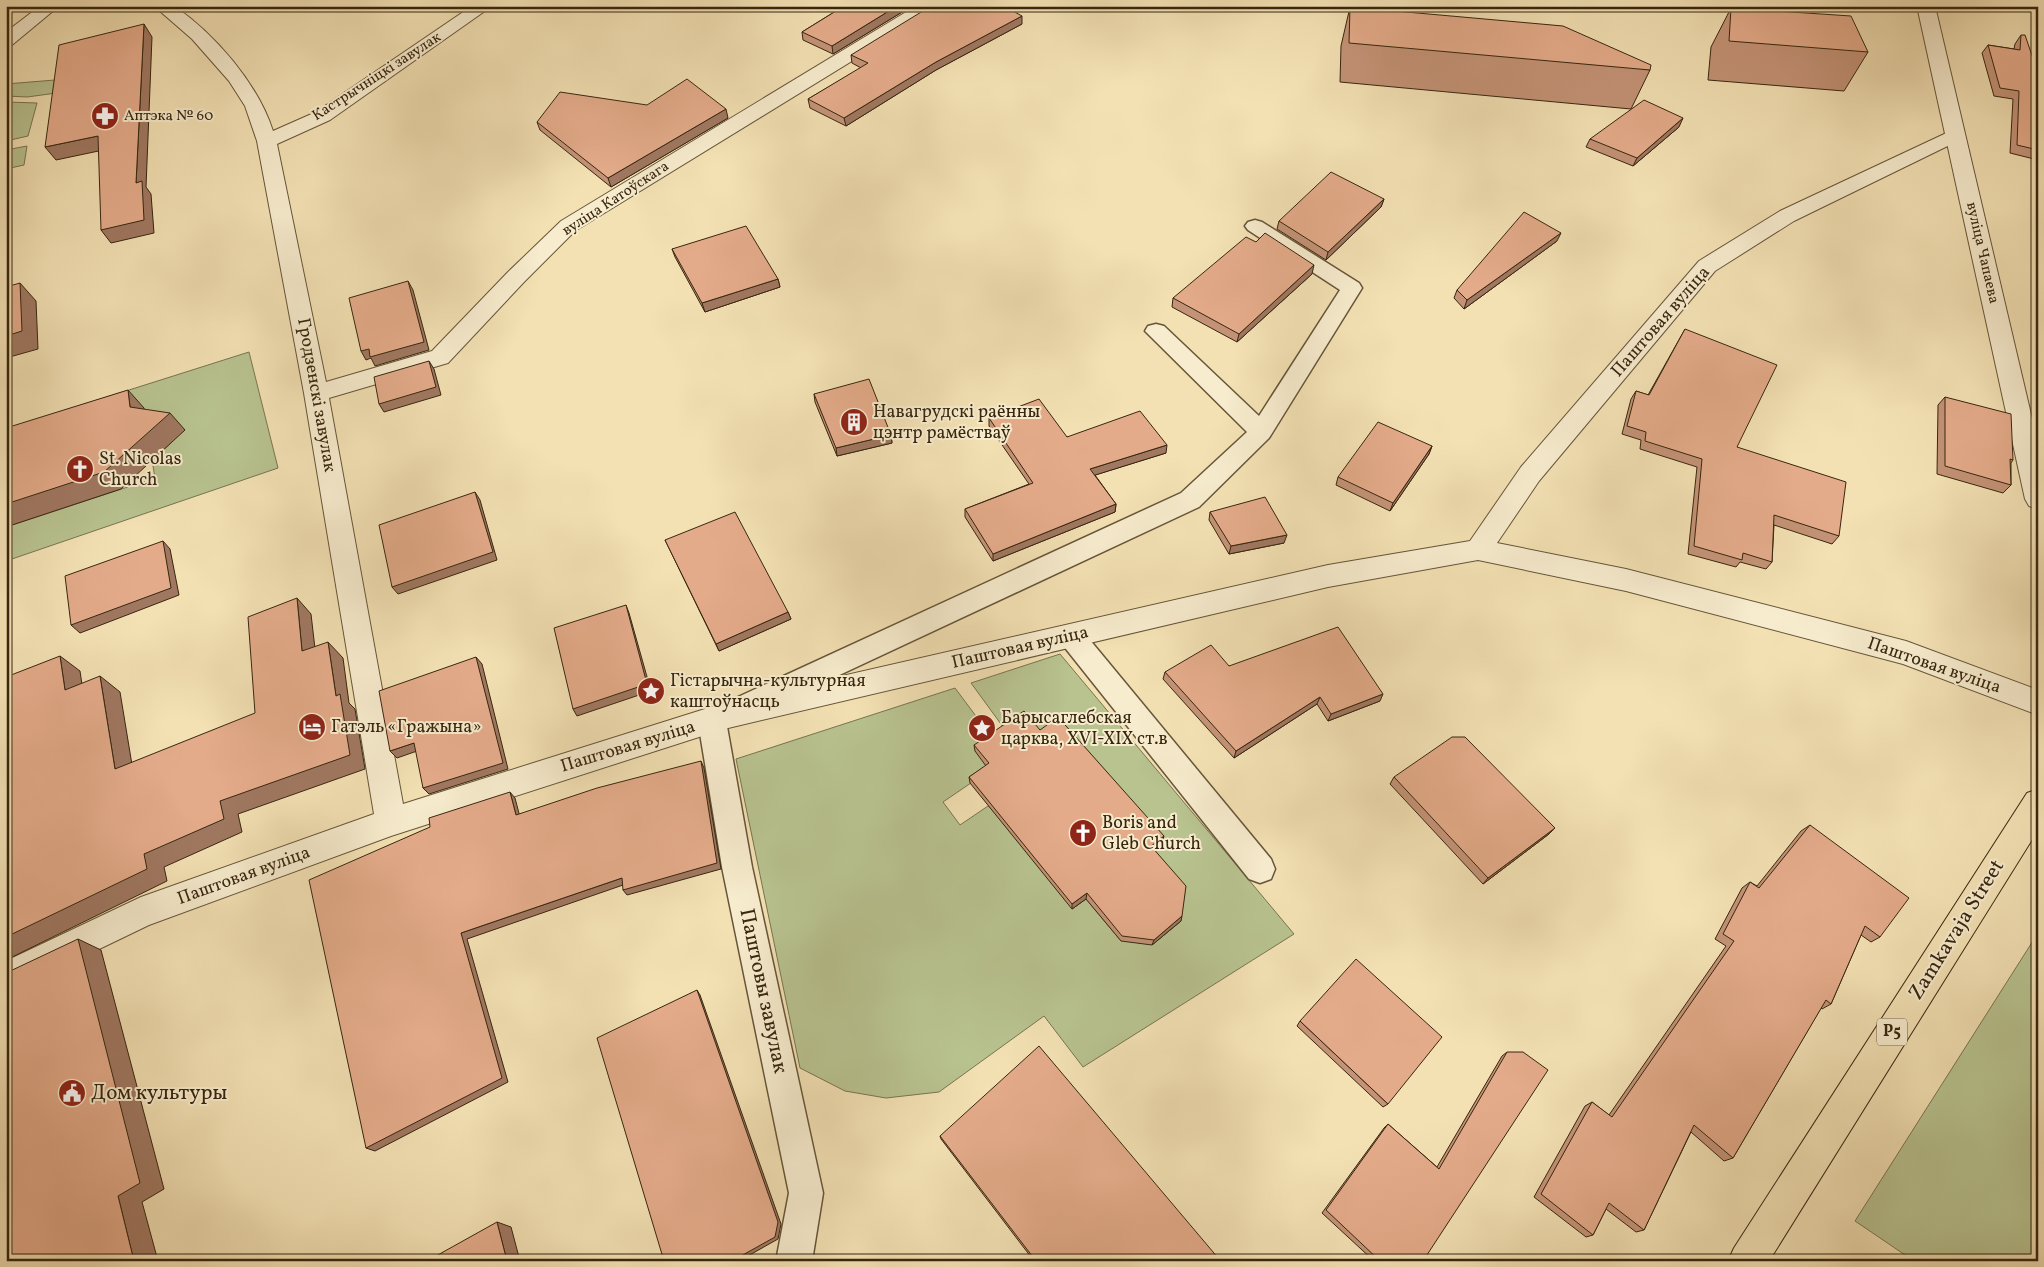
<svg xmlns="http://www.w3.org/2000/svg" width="2044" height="1267" font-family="Vollkorn,serif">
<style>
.green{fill:#b8c390;stroke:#787450}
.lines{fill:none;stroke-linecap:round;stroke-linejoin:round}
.service-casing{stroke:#665538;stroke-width:3}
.minor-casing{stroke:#665538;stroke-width:2}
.tertiary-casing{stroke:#665538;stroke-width:2}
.primary-casing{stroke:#37260f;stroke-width:2}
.service{fill:#f7ecce;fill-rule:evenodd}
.minor{fill:#f7ecce;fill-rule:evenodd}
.tertiary{fill:#f7ecce;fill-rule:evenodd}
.primary{fill:#f3e1b4;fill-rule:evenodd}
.wall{fill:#c49377;stroke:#37260f}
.shaded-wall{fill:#a07861;stroke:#37260f}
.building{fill:#e4ab8a;stroke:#37260f}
.labels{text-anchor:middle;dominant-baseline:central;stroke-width:4;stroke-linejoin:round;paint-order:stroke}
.far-street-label{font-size:15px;fill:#37260f;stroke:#f7ecce}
.far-poi-label{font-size:15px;fill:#37260f;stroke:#f7ecce;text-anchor:start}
.shield{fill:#f7ecce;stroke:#716148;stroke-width:1}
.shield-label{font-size:16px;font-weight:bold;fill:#37260f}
.street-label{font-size:18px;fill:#37260f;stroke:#f7ecce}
.poi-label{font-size:18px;fill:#37260f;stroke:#f7ecce;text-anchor:start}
.near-street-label{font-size:21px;fill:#37260f;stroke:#f7ecce}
.near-poi-label{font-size:21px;fill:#37260f;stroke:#f7ecce;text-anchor:start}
</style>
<rect width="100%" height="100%" fill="#f3e1b4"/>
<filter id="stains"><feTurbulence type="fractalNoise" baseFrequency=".004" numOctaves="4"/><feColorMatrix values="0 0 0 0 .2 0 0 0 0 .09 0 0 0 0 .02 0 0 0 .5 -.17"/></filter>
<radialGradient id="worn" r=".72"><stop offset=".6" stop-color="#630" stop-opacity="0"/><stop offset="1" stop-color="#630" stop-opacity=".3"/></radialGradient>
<g class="green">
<path d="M67,79l-3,13 -37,5 -21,-1v-12z"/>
<path d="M6,102l31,1 -9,33 -22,5z"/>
<path d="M27,146l-3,19 -18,4v-19z"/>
<path d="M249,352l29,116 -272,93v-34l149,-49 -3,-18 19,-17 -165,-14z"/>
<path d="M1060,654l234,280 -211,133 -39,-51 -105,76 -53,6 -41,-7 -45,-23 -64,-309 219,-71 38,51 -3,31 -47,32 17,23 28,-19 98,93 35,42 28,-90 13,-10 -122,-105 -34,-5 -35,-48z"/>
<path d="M2038,933v328h-124l-59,-40z"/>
</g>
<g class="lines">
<g class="service-casing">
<g id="service">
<path d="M1255,220l7,2 97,61 3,5 -93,150 -70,69 -441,206 -10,4 -10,-4 -4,-8 4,-8 443,-204 66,-61 -102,-101 3,-5 8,-2 8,2 95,90 81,-126 -92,-60 -3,-4 3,-4z"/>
<path d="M1071,625l9,3 191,231 4,10 -4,10 -11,4 -11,-4 -187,-235 -4,-8 4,-8z"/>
<path d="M712,709l10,3 4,9 26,146 71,326 -11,68h-36l13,-68 -67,-326 -24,-146 4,-9z"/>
</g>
</g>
<g class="minor-casing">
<path id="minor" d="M154,6h20c41,28 84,78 99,125l43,-19 156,-106h20l-162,114 -53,24 49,238 106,-31 76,-79 53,-51 355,-215h21l-2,4 -360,221 -51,51 -76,81 -119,35 74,406 321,-101 604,-138 142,-24 51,-74 178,-206 81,-50 175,-82 7,2 3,4 -3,4 -168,82 -79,50 -176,210 -42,62 129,26 280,72 132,49v25l-135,-51 -277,-73 -148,-31 -150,27 -604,142 -333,107 -242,89 -143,69v-33l135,-64 233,-83 -70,-421 -47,-252 -12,-35 -16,-25 -37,-42z"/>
</g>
<g class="tertiary-casing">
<g id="tertiary">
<path d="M40,6h19l-47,39 -6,1v-14z"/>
<path d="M1917,6h18l103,438v65l-9,-3 -4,-7z"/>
</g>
</g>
<g class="primary-casing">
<path id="primary" d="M2038,789v41l-269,431h-41l6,-13 293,-455z"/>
</g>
<use href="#service" class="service"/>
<use href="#minor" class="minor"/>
<use href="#tertiary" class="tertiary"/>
<use href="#primary" class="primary"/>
</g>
<g class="wall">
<path d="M844,6h68l-79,48 -30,-14 -1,-8z"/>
<path d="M1350,7l300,63 -19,39 -291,-27 1,-36z"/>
<path d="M1731,8l137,44 -24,39 -136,-11 3,-33z"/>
<path d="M1022,24l-86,46 -90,56 -36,-18 -2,-9 53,-31 -9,-5 -1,-8z"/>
<path d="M2021,35l17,38v87l-28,-7 3,-54 -19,-3 -12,-43 6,-8 26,4 1,-5z"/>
<path d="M728,118l-117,69 -71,-57 -3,-8z"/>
<path d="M1679,127l-46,39 -47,-19 4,-8z"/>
<path d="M1384,199l-3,8 -55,53 -49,-31 2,-8z"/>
<path d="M1557,241l-93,68 -10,-11 3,-8z"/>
<path d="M672,249l106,30 2,8 -75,25 -30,-55z"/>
<path d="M1312,274l-75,68 -65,-35 1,-9z"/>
<path d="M1685,329l52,118 102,89 -7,8 -58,-19 -2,37 -6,7 -26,-7 -4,5 -48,-13 9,-87 -57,-18 1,-9 -19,-6 9,-35 5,-8 12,4z"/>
<path d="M814,394l77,41 1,8 -55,13 -22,-54z"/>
<path d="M1945,397l68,63 -2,3v22l-8,8 -66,-19 1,-69z"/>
<path d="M989,418l78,19 99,16 -71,22 21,29 -1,8 -122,49 -28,-44v-8l64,-25 -40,-58z"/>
<path d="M1432,446l-3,8 -39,57 -54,-26 2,-8z"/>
<path d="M1210,512l74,31 -55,11 -20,-34z"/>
<path d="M665,540l123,72 3,7 -72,32z"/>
<path d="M1229,666l151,35 -52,20 -11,-17 -83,54 -71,-79 2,-7z"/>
<path d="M1040,730l122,112 -9,6 28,73 -29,24 -31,-4 -35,-42 -14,10 -102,-126 -1,-6 17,-11 -11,-15 -1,-6z"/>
<path d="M1394,777l155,57 -66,50 -93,-100z"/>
<path d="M1810,825l70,112 -9,5 -10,-7 -30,69 -9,5 -1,-1 -88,150 -9,3 -33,-29 -47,98 -8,2 -30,-23 -13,26 -7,2 -52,-40 51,-91 7,-4 17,13 117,-169 -11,-7 27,-51 8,-6 7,4 44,-55z"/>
<path d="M1300,1021l88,83 -5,3 -86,-81z"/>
<path d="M1507,1052l-84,209h-49l-52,-48 62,-85 4,-4 49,43 65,-111z"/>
<path d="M940,1136l277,125h-183l-93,-122z"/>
</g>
<g class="shaded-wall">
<path d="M897,6h15l-79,48 -1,-8z"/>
<path d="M1022,16v8l-86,46 -90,56 -2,-8 92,-56z"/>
<path d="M144,24l8,13 -6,150 5,7 3,39 -43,10 -10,-13 35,-47z"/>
<path d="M726,109l2,9 -117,69 -3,-9z"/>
<path d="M1683,118l-4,9 -46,39 4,-8z"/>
<path d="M98,136l10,13 -52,11 -11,-13z"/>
<path d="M1384,199l-3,8 -55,53 2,-8z"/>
<path d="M1561,233l-4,8 -93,68 3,-9z"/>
<path d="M1314,265l-2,9 -75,68 2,-8z"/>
<path d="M778,279l2,8 -75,25 -3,-9z"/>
<path d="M408,281l5,9 16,60 -54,16 -4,-8 -5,2 -5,-9z"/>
<path d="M20,283l16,18 2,48 -32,9v-22z"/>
<path d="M429,361l5,8 7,26 -57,17 -5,-8z"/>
<path d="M128,390l16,18 2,17 -16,-18z"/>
<path d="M170,413l15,17 -64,59 -115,38v-23z"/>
<path d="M891,435l1,8 -55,13 -1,-8z"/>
<path d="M1167,445l-1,8 -77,24 1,-8z"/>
<path d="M1432,446l-3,8 -39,57 3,-8z"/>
<path d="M475,492l5,8 17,60 -99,34 -6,-7z"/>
<path d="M1116,504l-1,8 -122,49v-7z"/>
<path d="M1287,535l-3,8 -55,11 2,-8z"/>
<path d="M163,541l7,8 9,46 -99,38 -9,-8z"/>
<path d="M297,598l14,16 6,52 -15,-15z"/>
<path d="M626,605l3,8 22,78 -74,25 -4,-7z"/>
<path d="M788,612l3,7 -72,32 -3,-7z"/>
<path d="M328,642l15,16 6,45 6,6 10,60 -127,45 4,18 -78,35 3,14 -161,79v-23l138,-83 76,-53 116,-105z"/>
<path d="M60,656l20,15 5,34 -20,-15z"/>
<path d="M476,657l6,7 26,105 -79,25 -6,-6z"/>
<path d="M100,676l20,16 15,91 -20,-14z"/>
<path d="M1383,694l-3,7 -52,20 3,-7z"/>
<path d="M1320,697l-3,7 -83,54 2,-7z"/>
<path d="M414,743l6,7 -23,8 -7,-7z"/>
<path d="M701,761l3,7 17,101 -94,26 -4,-5z"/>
<path d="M510,792l5,6 6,23 -5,-6z"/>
<path d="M1555,828l-6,6 -66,50 5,-6z"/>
<path d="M1164,836l-2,6 -13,9 2,-5z"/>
<path d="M622,878l4,6 -159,55 41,143 -133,69 -9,-3 95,-215z"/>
<path d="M1087,893l-1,6 -14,10v-5z"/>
<path d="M1182,916l-1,5 -29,24 2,-5z"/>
<path d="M78,939l23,11 63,239 -22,13 16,59h-24l-16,-65z"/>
<path d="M697,990l3,5 81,229 -3,15 -39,22h-7z"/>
<path d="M497,1222l14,5 9,34h-13z"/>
</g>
<g class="building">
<path d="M844,6h53l-65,40 -30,-14z"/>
<path d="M931,6h73l18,10 -86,46 -92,56 -36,-19 60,-36 -17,-8z"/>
<path d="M1350,7l213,19 88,39 -1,5 -301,-27z"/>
<path d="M1731,8l120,8 17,36 -139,-11z"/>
<path d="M144,24l-8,159 6,-2 2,39 -43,10 -3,-94 -53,11 14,-102z"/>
<path d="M2021,35h4l13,38v77l-21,-5 2,-54 -19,-3 -12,-43 32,5z"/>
<path d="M687,79l39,30 -118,69 -71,-56 23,-30 87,13z"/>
<path d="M1644,100l39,18 -46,40 -47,-19z"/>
<path d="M1331,172l53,27 -56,53 -49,-31z"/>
<path d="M1524,212l37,21 -94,67 -10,-10z"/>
<path d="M746,226l32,53 -76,24 -30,-54z"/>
<path d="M1265,233l49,32 -75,69 -66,-36 73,-61 10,5z"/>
<path d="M408,281l16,61 -54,15 -1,-8 -8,2 -12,-53z"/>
<path d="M20,283l2,48 -16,5v-49z"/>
<path d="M1685,329l92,36 -40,82 109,35 -7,54 -65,-21 -2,47 -29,-9 -1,7 -48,-14 8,-87 -57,-18 1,-9 -19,-6 9,-35 13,4z"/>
<path d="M429,361l7,26 -57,17 -5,-27z"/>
<path d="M869,379l22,56 -55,13 -22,-54z"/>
<path d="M128,390l2,17 40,6 -66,59 -98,32v-76z"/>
<path d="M1945,397l66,17 2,46 -3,-1 1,26 -66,-19z"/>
<path d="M1039,399l28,38 73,-26 27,34 -77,24 26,35 -123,50 -28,-45 68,-26 -44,-65z"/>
<path d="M1378,422l54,24 -39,57 -55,-26z"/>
<path d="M475,492l18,60 -101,35 -13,-62z"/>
<path d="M1265,497l22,38 -56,11 -21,-34z"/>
<path d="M735,512l53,100 -72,32 -51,-104z"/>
<path d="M163,541l8,47 -100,37 -6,-49z"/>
<path d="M297,598l5,53 26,-9 8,54 4,-2 10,61 -130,46 4,18 -80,35 3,15 -141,68v-260l54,-21 5,34 35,-14 15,93 140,-56 -7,-96z"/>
<path d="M626,605l21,79 -74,25 -19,-81z"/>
<path d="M1338,627l45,67 -52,20 -11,-17 -84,54 -71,-79 46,-27 18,21z"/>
<path d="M476,657l27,106 -80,25 -9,-45 -24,8 -11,-60z"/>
<path d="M1024,711l16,19 18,-13 106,119 -13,10 35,40 -4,30 -28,24 -32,-4 -35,-43 -15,11 -103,-127 20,-14 -15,-18z"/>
<path d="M1452,737h13l90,91 -67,50 -94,-101z"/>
<path d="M701,761l16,102 -94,27 -1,-12 -161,55 41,145 -136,70 -57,-268 121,-53 -1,-9 81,-26 6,23 81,-27z"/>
<path d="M1810,825l99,73 -29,39 -15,-11 -34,78 -5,-4 -93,158 -39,-33 -50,105 -35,-27 -16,32 -52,-41 51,-92 20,15 122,-176 -11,-7 27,-52 9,6z"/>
<path d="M78,939l62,244 -22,13 16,65h-128v-288z"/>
<path d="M1356,959l86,78 -54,67 -88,-83z"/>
<path d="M697,990l81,232 -3,15 -43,24h-68l-67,-223z"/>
<path d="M1039,1046l180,213 -2,2h-181l-96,-125z"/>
<path d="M1507,1052h16l25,18 -125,191h-43l-54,-51 62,-86 51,45z"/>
<path d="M497,1222l10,39h-80z"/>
</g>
<defs>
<g id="pharmacy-disc" transform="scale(1.4375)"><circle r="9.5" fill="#8f2418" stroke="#f7ecce"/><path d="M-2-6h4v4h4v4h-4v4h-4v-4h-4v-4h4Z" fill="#fff"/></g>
<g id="building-disc" transform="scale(1.4375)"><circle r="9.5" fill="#8f2418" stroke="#f7ecce"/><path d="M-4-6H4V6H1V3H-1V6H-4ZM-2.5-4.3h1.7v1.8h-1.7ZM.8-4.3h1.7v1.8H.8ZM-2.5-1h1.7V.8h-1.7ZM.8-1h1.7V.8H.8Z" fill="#fff"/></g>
<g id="church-disc" transform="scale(1.4375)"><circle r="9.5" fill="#8f2418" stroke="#f7ecce"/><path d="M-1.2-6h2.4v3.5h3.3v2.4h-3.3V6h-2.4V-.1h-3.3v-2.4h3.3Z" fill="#fff"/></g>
<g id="sight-disc" transform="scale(1.4375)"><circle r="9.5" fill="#8f2418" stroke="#f7ecce"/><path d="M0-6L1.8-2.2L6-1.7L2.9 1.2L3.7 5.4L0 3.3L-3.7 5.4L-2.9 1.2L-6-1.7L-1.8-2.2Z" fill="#fff"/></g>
<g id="hotel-disc" transform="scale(1.4375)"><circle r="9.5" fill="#8f2418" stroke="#f7ecce"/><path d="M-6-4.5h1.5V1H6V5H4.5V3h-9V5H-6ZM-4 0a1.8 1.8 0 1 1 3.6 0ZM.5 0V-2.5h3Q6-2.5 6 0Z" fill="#fff"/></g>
<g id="civic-disc" transform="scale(1.4375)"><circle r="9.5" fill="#8f2418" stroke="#f7ecce"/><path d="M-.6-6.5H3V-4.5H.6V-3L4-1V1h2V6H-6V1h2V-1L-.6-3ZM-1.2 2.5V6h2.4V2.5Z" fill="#fff"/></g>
</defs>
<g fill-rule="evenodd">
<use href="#pharmacy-disc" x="105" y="116"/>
<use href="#building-disc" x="854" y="422"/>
<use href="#church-disc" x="80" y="469"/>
<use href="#sight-disc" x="651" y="691"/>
<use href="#hotel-disc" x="312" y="727"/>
<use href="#sight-disc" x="982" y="728"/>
<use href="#church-disc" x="1083" y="833"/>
<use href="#civic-disc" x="72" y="1093"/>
</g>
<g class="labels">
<g class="far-street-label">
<text transform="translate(377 77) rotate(-33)">Кастрычніцкі завулак</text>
<text transform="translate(616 199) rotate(-33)">вуліца Катоўскага</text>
<text transform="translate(1982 253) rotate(77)">вуліца Чапаева</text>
</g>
<g class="far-poi-label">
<text x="124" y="116">Аптэка № 60</text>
</g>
<rect class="shield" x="1877" y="1018.5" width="30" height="27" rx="4"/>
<g class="shield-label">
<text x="1892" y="1032">Р5</text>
</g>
<g class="street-label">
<text transform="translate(1661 322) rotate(-49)">Паштовая вуліца</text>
<text transform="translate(316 395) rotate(80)">Гродзенскі завулак</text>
<text transform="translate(1020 648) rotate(-13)">Паштовая вуліца</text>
<text transform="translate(1934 666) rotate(19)">Паштовая вуліца</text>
<text transform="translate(628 747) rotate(-17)">Паштовая вуліца</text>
<text transform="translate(244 876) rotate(-20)">Паштовая вуліца</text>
</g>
<g class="poi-label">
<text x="873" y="412">Навагрудскі раённы<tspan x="873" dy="21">цэнтр рамёстваў</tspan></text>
<text x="99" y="459">St. Nicolas<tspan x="99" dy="21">Church</tspan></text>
<text x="670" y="681">Гістарычна-культурная<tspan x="670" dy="21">каштоўнасць</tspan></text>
<text x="1001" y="718">Барысаглебская<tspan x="1001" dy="21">царква, XVI-XIX ст.в</tspan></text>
<text x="331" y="727">Гатэль «Гражына»</text>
<text x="1102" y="823">Boris and<tspan x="1102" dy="21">Gleb Church</tspan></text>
</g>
<g class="near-street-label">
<text transform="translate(1957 930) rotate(-58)">Zamkavaja Street</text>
<text transform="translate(763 991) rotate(78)">Паштовы завулак</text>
</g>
<g class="near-poi-label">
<text x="91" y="1093">Дом культуры</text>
</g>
</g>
<rect width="2044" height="1267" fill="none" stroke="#f3e1b4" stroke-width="25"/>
<rect x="8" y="8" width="2029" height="1252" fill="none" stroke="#37260f" stroke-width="2.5"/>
<rect x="12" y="12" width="2019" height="1242" fill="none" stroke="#37260f"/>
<rect width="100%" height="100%" filter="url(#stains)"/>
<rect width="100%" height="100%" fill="url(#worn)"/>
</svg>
